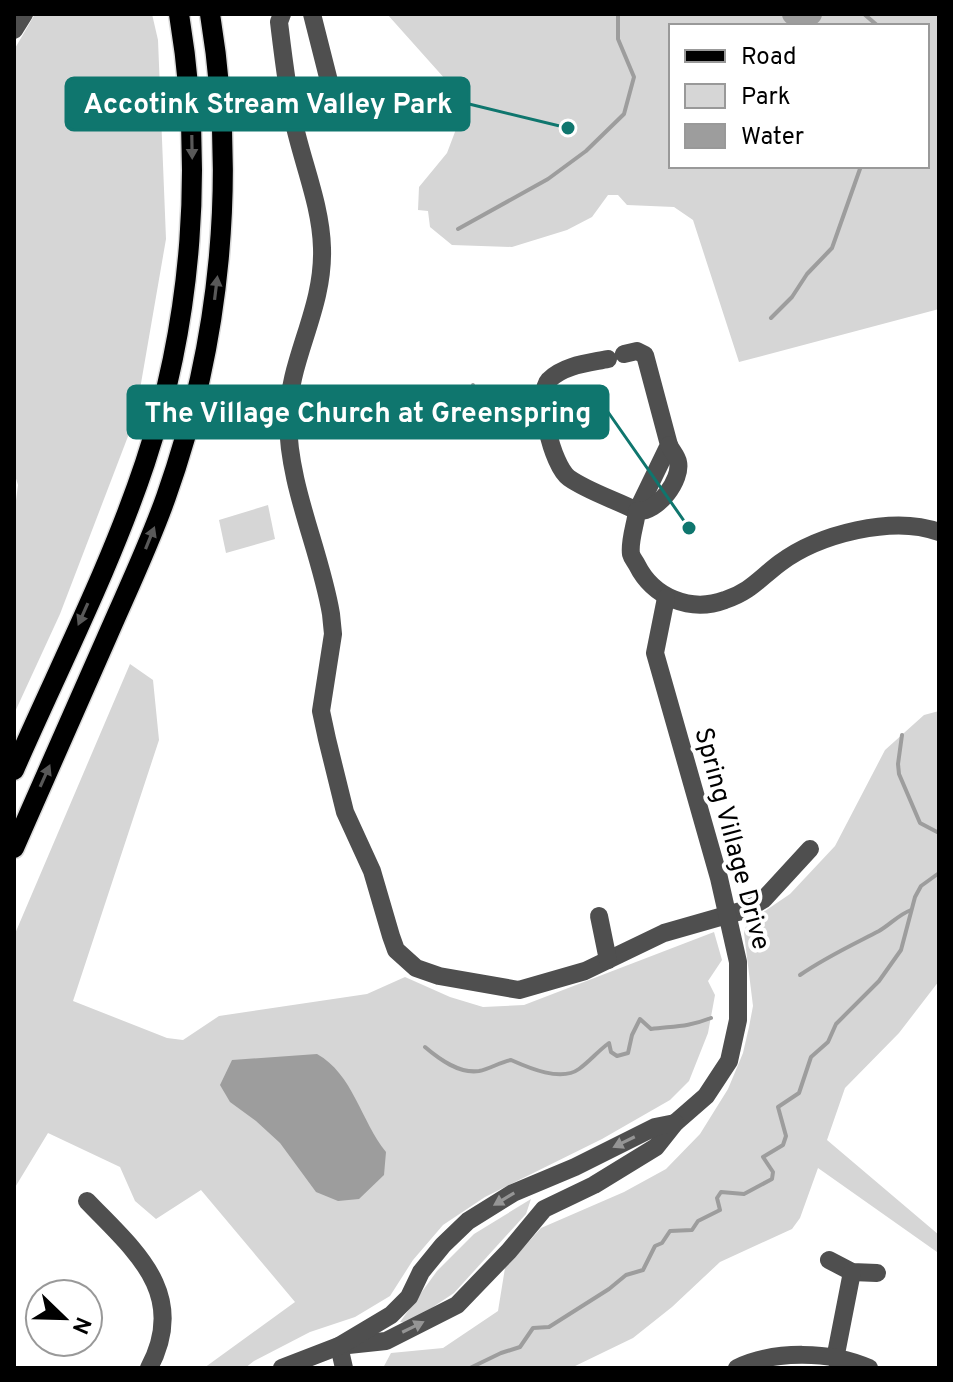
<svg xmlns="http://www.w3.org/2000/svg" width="953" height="1382" font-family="Overpass,sans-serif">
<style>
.green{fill:#d6d6d6;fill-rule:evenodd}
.water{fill:#9d9d9d}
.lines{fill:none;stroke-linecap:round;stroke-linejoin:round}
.stream{stroke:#9d9d9d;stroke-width:4}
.river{stroke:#9d9d9d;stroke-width:22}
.major-casing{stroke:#dbdbdb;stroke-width:23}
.minor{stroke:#4f4f4f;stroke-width:18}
.major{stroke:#000;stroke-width:20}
.oneway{fill:#595959}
.oneway2{fill:#959595}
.labels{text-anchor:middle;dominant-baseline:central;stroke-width:8;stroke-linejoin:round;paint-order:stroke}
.street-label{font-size:26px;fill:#000;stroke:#fff}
.leader{fill:none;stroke:#0f766e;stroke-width:3}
.callout-dot{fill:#0f766e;stroke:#fff;stroke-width:3}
.callout{fill:#0f766e;stroke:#0f766e;stroke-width:3}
.callout-label{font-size:28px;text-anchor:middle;font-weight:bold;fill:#fff}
</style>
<rect width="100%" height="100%" fill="#fff"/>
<g class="green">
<path d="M35,14h117l6,26 8,199 -31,179 -75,196 -46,100v-198l4,-31 -4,-13v-422z"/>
<path d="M387,14h552v295l-200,53 -46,-142 -19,-13 -47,-2 -9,-10h-10l-16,22 -25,13 -55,17 -60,-2 -22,-18 -2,-16 -10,-1 1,-23 28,-34 14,-37 -7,-27zM671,26h256v140h-256z"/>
<path d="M268,505l7,34 -49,14 -7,-33z"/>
<path d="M130,664l23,16 6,60 -86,261 94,37 16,2 36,-24 148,-22 38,-17 45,20 33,10 41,-2 190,-73 8,28 -14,21 7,14 -7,38 -19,48 -19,19 -68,39 -117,58 -42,28 -30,35 -23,36 -35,21 -45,15 -56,29 -9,7h-41l91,-66 -94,-112 -45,29 -21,-18 -15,-34 -72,-34 -34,56v-253z"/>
<path d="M939,711v270l-40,52 -54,55 -18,52 112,95 -2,17 -119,-84 -18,50 -8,11 -72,33 -48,45 -39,31 -62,30h-188l8,-15 52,-5 55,-37 7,-43 36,-40 83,-36 42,-23 34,-35 28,-45 15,-36 6,-26 4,-21 -9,-73 3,-10 43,-29 45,-48 50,-96 39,-35z"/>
<path d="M531,1199l-5,15 -72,79 -45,30 -9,-1 37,-51 37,-37z"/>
</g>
<path class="water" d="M317,1054c36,20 44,67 69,98l-2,23 -25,24 -21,2 -22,-9 -36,-49 -24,-22 -26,-19 -10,-17 12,-25z"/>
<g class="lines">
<g class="stream">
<path d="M864,14l14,12"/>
<path d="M458,229l90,-50 38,-28 38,-37 10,-37 -16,-38v-25"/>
<path d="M771,318l21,-21 15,-23 25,-26 29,-82"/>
<path d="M466,403l10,-2 -3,-16"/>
<path d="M902,735l-4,29 1,10 21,49 19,10"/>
<path d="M800,975c26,-18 52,-30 79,-44 12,-7 19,-16 32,-21"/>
<path d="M425,1047c14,12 34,27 54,24 11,-2 21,-9 32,-11 18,8 50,22 68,9 11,-8 19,-18 30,-26l2,9 6,4 11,-3 4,-18 8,-16 11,10c24,-3 37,-2 60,-11"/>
<path d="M470,1368l31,-15 19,-6 13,-19 16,-1 60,-38 17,-14 17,-5 12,-24 7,-3 8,-12 22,-1 6,-9 22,-11 -3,-12 4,-6 23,2 28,-15 1,-7 -10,-15 20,-12 3,-9 -8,-29 21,-14 12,-36 17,-15 8,-18 43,-43 22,-31 14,-53 6,-11 18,-13"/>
</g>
<path class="river" d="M793,14h18"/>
<g class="major-casing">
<g id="major">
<path d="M14,770c44,-101 96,-202 131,-307 48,-145 59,-299 34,-449"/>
<path d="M14,848c31,-71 62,-141 93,-211 20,-46 42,-92 59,-140 55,-155 71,-320 44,-483"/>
</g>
</g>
<g class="minor">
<path d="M282,14l-3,8c4,33 8,68 15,101 9,41 27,83 28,125 2,63 -34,111 -34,171 0,67 32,130 43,195l2,20 -12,77 6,28 18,73 27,59 19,65 5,14 20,18 23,8 80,14 66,-19 79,-38 84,-24 16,-10 46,-50"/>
<path d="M14,30l10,-16"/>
<path d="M290,105l42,-12 -20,-79"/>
<path d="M608,359c-19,4 -44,6 -59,21 -14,15 3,86 20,98 20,14 47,22 68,33l32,-66 -24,-90 -8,-4 -13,3"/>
<path d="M669,445c2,5 8,11 9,17 4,17 -20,51 -41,49 -1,12 -8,30 -6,43 1,4 4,7 6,11 16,32 53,48 88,35 25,-8 35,-22 55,-37 39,-29 113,-48 159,-31"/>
<path d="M599,916l9,44"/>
<path d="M87,1201c47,49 102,92 62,167"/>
<path d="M829,1260l23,12 25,1"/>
<path d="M339,1346l47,-5 71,-36 52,-54 35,-42 50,-24 62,-38 19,-24 31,-27 23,-35 9,-41v-58l-19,-84 -64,-225 11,-55"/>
<path d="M339,1346l5,22"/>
<path d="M835,1359l17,-87"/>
<path d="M282,1368l57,-22 52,-31 18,-18 12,-25 22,-27 25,-24 45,-28 62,-26 80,-40 20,-4"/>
<path d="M737,1368c37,-18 94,-17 132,0"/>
</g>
<use href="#major" class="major"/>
</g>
<defs><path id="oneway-solid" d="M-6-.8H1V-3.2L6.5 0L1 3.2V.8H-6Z" transform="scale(2)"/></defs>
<g class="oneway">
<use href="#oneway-solid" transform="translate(192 147) rotate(89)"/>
<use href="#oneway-solid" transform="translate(216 288) rotate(-83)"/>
<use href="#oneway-solid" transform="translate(150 538) rotate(-68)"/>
<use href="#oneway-solid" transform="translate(83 614) rotate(114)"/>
<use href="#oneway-solid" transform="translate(45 776) rotate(-66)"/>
</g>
<g class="oneway2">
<use href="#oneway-solid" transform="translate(624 1142) rotate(154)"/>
<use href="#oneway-solid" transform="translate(504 1199) rotate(149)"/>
<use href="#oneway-solid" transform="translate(413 1327) rotate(-26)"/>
</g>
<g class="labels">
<g class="street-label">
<text transform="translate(731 839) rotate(75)">Spring Village Drive</text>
</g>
</g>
<path class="leader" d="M568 128L469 104M689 528L608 412"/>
<g class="callout-dot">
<circle cx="568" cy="128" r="8"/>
<circle cx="689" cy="528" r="8"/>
</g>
<g class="callout">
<rect x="66" y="78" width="403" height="52" rx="8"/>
<rect x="128" y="386" width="480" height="52" rx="8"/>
</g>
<g class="callout-label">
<text x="268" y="113">Accotink Stream Valley Park</text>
<text x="368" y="422">The Village Church at Greenspring</text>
</g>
<rect width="953" height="1382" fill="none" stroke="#000000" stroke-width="32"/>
<rect x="669" y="24" width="260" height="144" fill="#ffffff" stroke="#999999" stroke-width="2"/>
<rect x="685" y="50" width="40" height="12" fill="#000000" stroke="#999999" stroke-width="2"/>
<text x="741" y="64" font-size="24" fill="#000000">Road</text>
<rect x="685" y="84" width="40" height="24" fill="#d6d6d6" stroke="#999999" stroke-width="2"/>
<text x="741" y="104" font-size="24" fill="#000000">Park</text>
<rect x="685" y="124" width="40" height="24" fill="#9d9d9d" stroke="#999999" stroke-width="2"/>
<text x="741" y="144" font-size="24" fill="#000000">Water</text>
<g transform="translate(64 1318) rotate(113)"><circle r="38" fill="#ffffff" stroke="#999999" stroke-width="2"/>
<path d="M0-6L14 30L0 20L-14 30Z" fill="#000000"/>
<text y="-12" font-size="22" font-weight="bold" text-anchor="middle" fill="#000000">N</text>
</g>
</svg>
